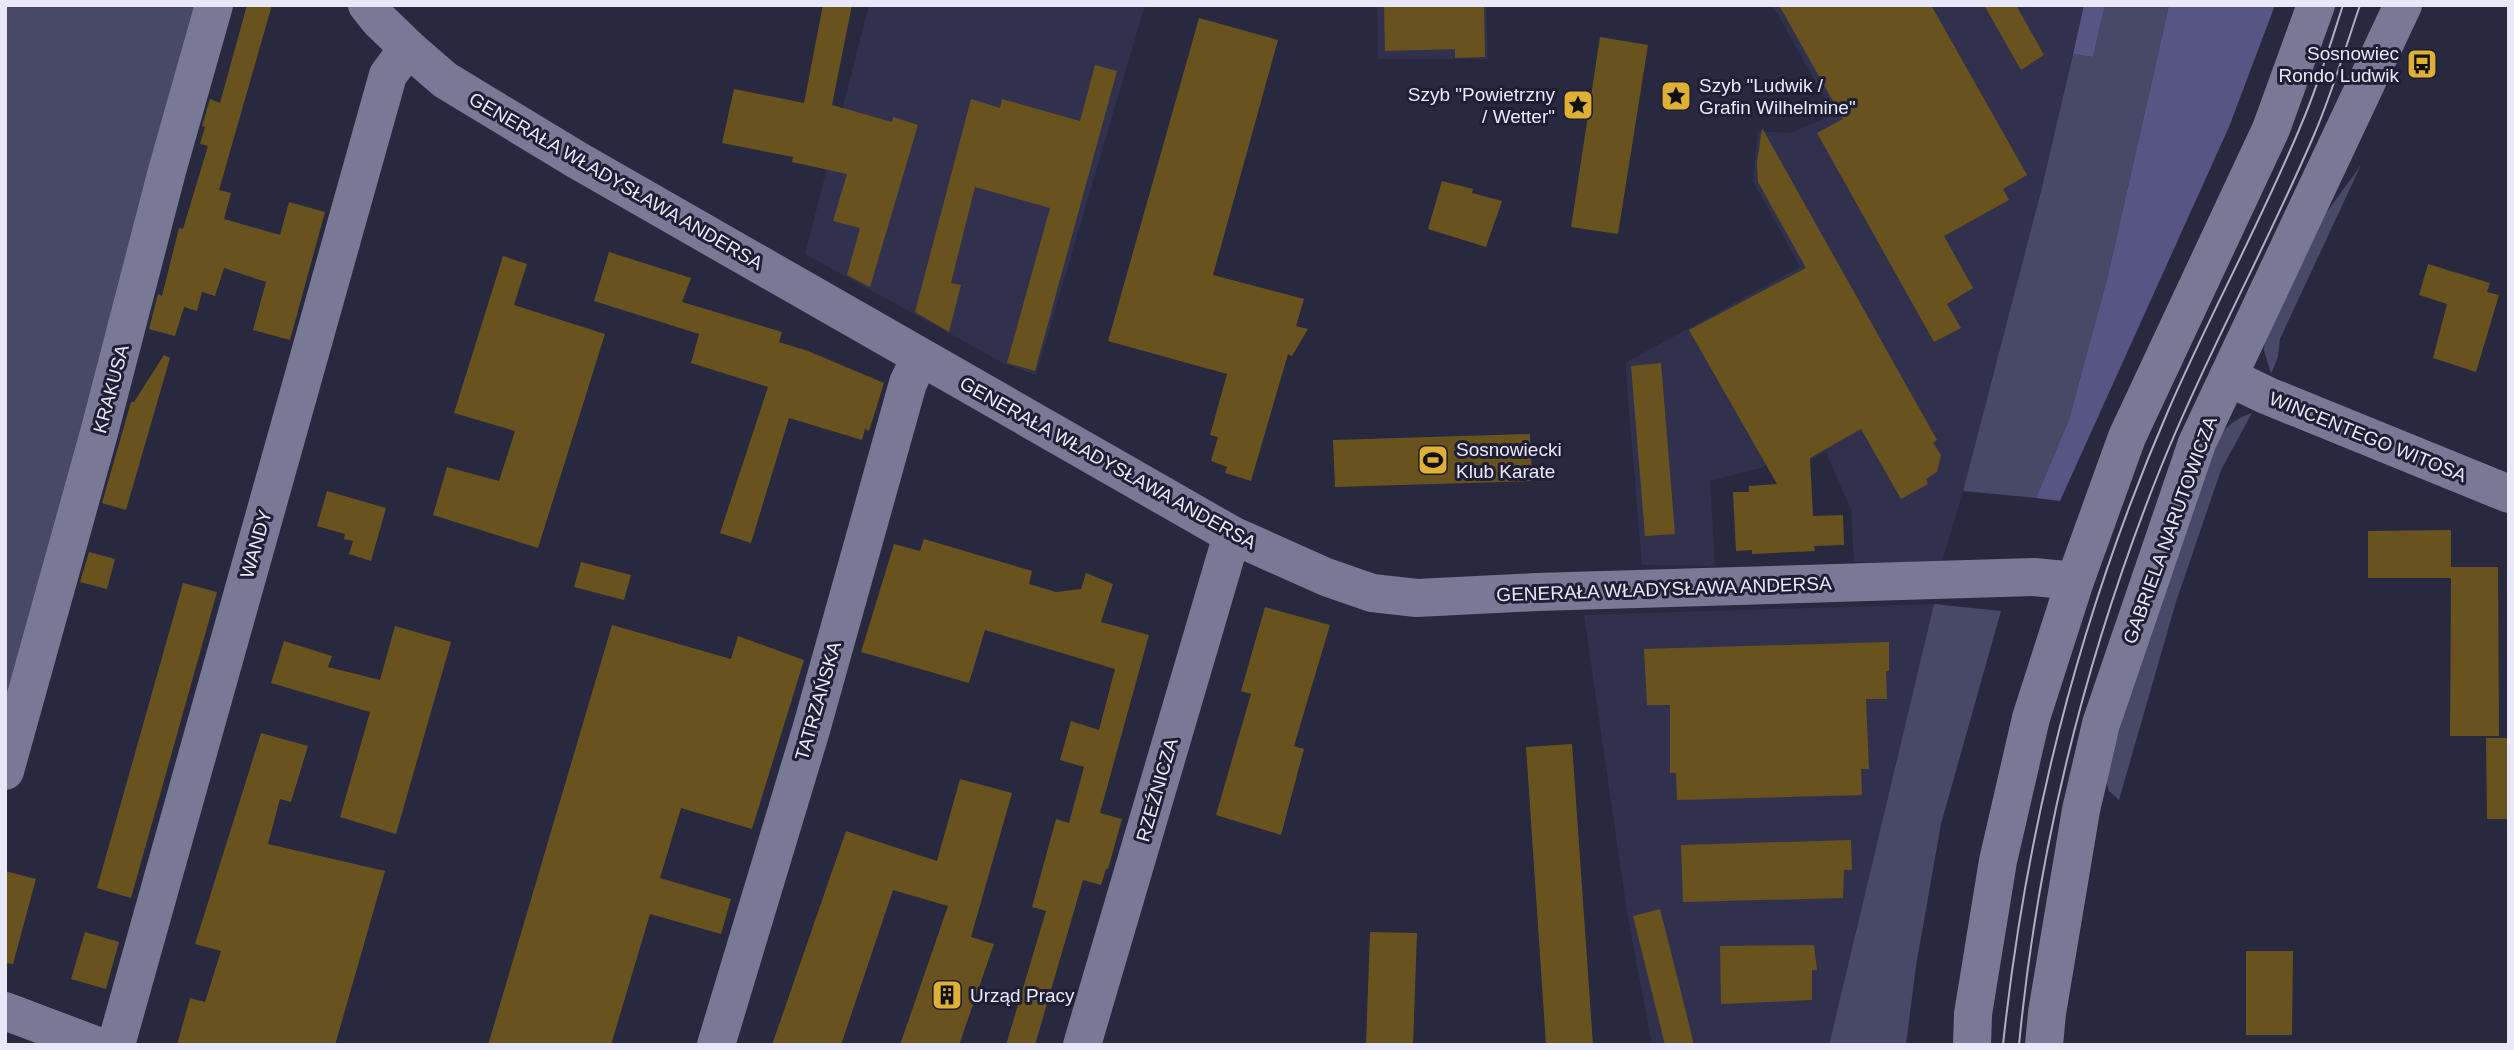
<svg xmlns="http://www.w3.org/2000/svg" width="2514" height="1050" font-family="Helvetica,sans-serif">
<style>
.built{fill:#32314d}
.green{fill:#484867}
.forest{fill:#565584}
.building{fill:#68531f}
.lines{fill:none;stroke-linecap:round;stroke-linejoin:round}
.minor{stroke:#797995;stroke-width:38}
.tram{stroke:#afafc1;stroke-width:2}
.labels{text-anchor:middle;dominant-baseline:central;stroke-width:6;stroke-linejoin:round;paint-order:stroke}
.poi-label{font-size:19px;fill:#e8e8f8;stroke:#1f1e35;text-anchor:start}
.street-label{font-size:19px;fill:#e8e8f8;stroke:#1f1e35}
</style>
<rect width="100%" height="100%" fill="#28283f"/>
<g class="built">
<path d="M869,5h276l-109,370 -31,-11 -200,-110z"/>
<path d="M1377,5h109l2,54h-110z"/>
<path d="M1772,5h312l-43,186 -78,300 -21,71h-88l-3,-52 -25,-58 -28,14 -9,-12 -29,14 -50,13 5,85 -73,-1 -17,-202 175,-96 -47,-86 5,-50 32,2 44,-19z"/>
<path d="M1934,604l-105,441h-177l-25,-133 -43,-297z"/>
</g>
<g class="green">
<path d="M5,5h196l-196,734z"/>
<path d="M2105,5h64l-61,270 -39,144 -33,79 -73,-7 78,-300 32,-137 20,3z"/>
<path d="M2361,165l-81,174 -2,18 -7,17 -7,-24 1,-14 56,-116z"/>
<path d="M2252,413l-31,57 -45,132 -57,198 -10,-9 -3,-10 27,-105 83,-237c11,-13 20,-21 36,-26z"/>
<path d="M1934,604l67,7 -60,213 -25,142 -10,79h-77z"/>
</g>
<g class="forest">
<path d="M2084,5h21l-12,52 -20,-3z"/>
<path d="M2169,5h106l-46,122 -169,374 -24,-3 33,-79 39,-144z"/>
</g>
<g class="building">
<path d="M247,5h25l-53,185 12,3 -7,26 56,16 9,-33 36,10 -35,128 -37,-10 13,-48 -42,-14 -9,28 -13,-4 -5,19 -13,-4 -9,29 -26,-7 9,-35 4,2 17,-68 4,1 25,-83 -8,-2 5,-17 -3,-1 8,-27 10,4z"/>
<path d="M823,5h29l-20,100 60,17 1,-5 25,8 -48,162 -23,-12 13,-47 -27,-7 14,-47 -55,-12 1,-5 -71,-14 12,-54 70,14z"/>
<path d="M1384,5h100l1,52 -30,1v-9l-70,2z"/>
<path d="M1779,5h152l96,170 -24,14 6,11 -65,36 29,52 -26,16 14,24 -27,14 -117,-209 26,-14z"/>
<path d="M1984,5h32l28,50 -23,15z"/>
<path d="M1199,18l79,22 -65,235 91,24 -8,27 12,3 -16,27 -4,-2 -37,127 -26,-8 2,-6 -16,-6 7,-24 -8,-2 17,-61 -119,-33z"/>
<path d="M1600,37l48,8 -30,189 -47,-7z"/>
<path d="M1095,65l22,6 -82,300 -28,-8 43,-155 -75,-21 -24,96 10,2 -12,47 -34,-20 56,-213 29,9 2,-9 78,22z"/>
<path d="M1762,128l175,312 -4,3 8,12 -4,17 -11,7 2,5 -27,15 -40,-70 -51,29 3,58 30,-1 1,30 -30,1 1,5 -63,3v-4l-16,1 -3,-59h16v-6l28,-2 -88,-154 117,-62 -48,-86 -1,-19z"/>
<path d="M1442,181l31,8 -1,4 30,8 -16,46 -58,-18z"/>
<path d="M609,252l82,26 -9,24 100,30 -3,10 29,9 76,32 -15,48 -4,-2 -3,11 -73,-22 -38,125 -31,-10 48,-146 -77,-24 8,-29 -105,-33z"/>
<path d="M503,256l24,8 -13,41 91,29 -67,214 -105,-33 14,-48 52,14 16,-50 -61,-18z"/>
<path d="M2428,264l62,19 -3,9 12,3 -23,77 -43,-14 14,-54 -28,-9z"/>
<path d="M164,355l6,3 -44,152 -24,-7 29,-101h3z"/>
<path d="M1661,363l14,171 -30,2 -14,-170z"/>
<path d="M1530,434l2,47 -197,6 -2,-47z"/>
<path d="M327,491l59,17 -15,53 -22,-7 4,-13 -9,-2 1,-5 -28,-8z"/>
<path d="M2451,530v37h47l1,169h-49l1,-158h-83v-47z"/>
<path d="M924,539l108,32 -3,13 27,8 25,-3 5,-16 27,11 -12,38 48,13 -49,178 22,6 -14,50h-2l-5,16 -18,-5 -48,165h-29l40,-134 -14,-4 24,-88 13,4 15,-56 -24,-7 11,-39 28,9 16,-61 -130,-39 -16,53 -108,-31 33,-108 26,7z"/>
<path d="M89,552l26,7 -8,30 -27,-7z"/>
<path d="M581,562l50,13 -7,25 -50,-13z"/>
<path d="M183,583l34,9 -86,306 -34,-10z"/>
<path d="M1265,607l65,18 -36,121 10,3 -23,86 -65,-20 35,-121 -10,-3z"/>
<path d="M612,625l119,34 7,-23 66,24 -52,169 -71,-21 -21,70 71,21 -10,35 -71,-20 -39,131h-123z"/>
<path d="M395,626l56,16 -55,192 -56,-17 30,-105 -99,-29 13,-42 48,15 -4,11 52,13z"/>
<path d="M1889,642v29h-3l1,28h-21l3,70h-8l1,26 -185,5 -1,-27h-6v-68h-23l-3,-56z"/>
<path d="M261,733l47,13 -17,56 -11,-3 -12,45 117,27 -50,174h-158l13,-47 15,4 16,-51 -26,-7z"/>
<path d="M2486,738h23v81h-22z"/>
<path d="M1572,744l21,301h-47l-20,-298z"/>
<path d="M960,779l52,14 -41,144 23,7 -35,101h-59l48,-139 -55,-16 -52,155h-69l74,-214 91,30z"/>
<path d="M1851,840l1,30h-8l-1,28 -160,4 -2,-57z"/>
<path d="M5,871l31,8 -23,85 -8,-1z"/>
<path d="M1660,909l21,83 13,53h-29l-32,-129z"/>
<path d="M85,932l34,10 -13,47 -35,-10z"/>
<path d="M1370,932l47,1 -4,112h-47z"/>
<path d="M1814,945l3,25h-5v30l-91,4 -1,-58z"/>
<path d="M2246,951h47l-1,84h-46z"/>
</g>
<g class="lines">
<g class="minor">
<path d="M367,5l12,15 29,28 37,32 132,80 655,375 94,42 46,16 45,5 120,-6 497,-15 41,4"/>
<path d="M2228,377l40,19 241,98"/>
<path d="M5,771l94,-338 68,-262 47,-166"/>
<path d="M5,1011l90,34"/>
<path d="M116,1045l272,-970 20,-27"/>
<path d="M716,1045l95,-315 97,-347 12,-25"/>
<path d="M1082,1045l150,-510"/>
<path d="M1972,1045l1,-31 25,-153 33,-143 44,-137 52,-144 144,-308 45,-124"/>
<path d="M2044,1045l3,-32 34,-203 20,-86 96,-281 206,-438"/>
</g>
<g class="tram">
<path d="M2003,1045c23,-218 78,-433 165,-634 42,-97 93,-189 133,-286 17,-39 29,-80 42,-120"/>
<path d="M2019,1045c19,-197 68,-394 142,-578 46,-113 105,-220 153,-332 18,-42 31,-86 46,-130"/>
</g>
</g>
<defs>
<g id="bus-square" transform="scale(1.575)"><rect x="-9" y="-9" width="18" height="18" rx="4" fill="#e0b034" stroke="#1f1e35"/><path d="M-5-6H5V4H4V6H2V4H-2V6H-4V4H-5ZM-3.5-4V0h7V-4ZM-3.5 1.2v1.5H-2V1.2ZM2 1.2v1.5H3.5V1.2Z" fill="#111"/></g>
<g id="sight-square" transform="scale(1.575)"><rect x="-9" y="-9" width="18" height="18" rx="4" fill="#e0b034" stroke="#1f1e35"/><path d="M0-6L1.8-2.2L6-1.7L2.9 1.2L3.7 5.4L0 3.3L-3.7 5.4L-2.9 1.2L-6-1.7L-1.8-2.2Z" fill="#111"/></g>
<g id="stadium-square" transform="scale(1.575)"><rect x="-9" y="-9" width="18" height="18" rx="4" fill="#e0b034" stroke="#1f1e35"/><path d="M0-5a6.5 5 0 1 0 0 10a6.5 5 0 1 0 0-10ZM-3.5-1.8h7v3.6h-7Z" fill="#111"/></g>
<g id="building-square" transform="scale(1.575)"><rect x="-9" y="-9" width="18" height="18" rx="4" fill="#e0b034" stroke="#1f1e35"/><path d="M-4-6H4V6H1V3H-1V6H-4ZM-2.5-4.3h1.7v1.8h-1.7ZM.8-4.3h1.7v1.8H.8ZM-2.5-1h1.7V.8h-1.7ZM.8-1h1.7V.8H.8Z" fill="#111"/></g>
</defs>
<g fill-rule="evenodd">
<use href="#bus-square" x="2422" y="64"/>
<use href="#sight-square" x="1676" y="96"/>
<use href="#sight-square" x="1578" y="105"/>
<use href="#stadium-square" x="1433" y="460"/>
<use href="#building-square" x="947" y="995"/>
</g>
<g class="labels">
<g class="poi-label">
<text x="2399" y="53" text-anchor="end">Sosnowiec<tspan x="2399" dy="22">Rondo Ludwik</tspan></text>
<text x="1699" y="85">Szyb "Ludwik /<tspan x="1699" dy="22">Grafin Wilhelmine"</tspan></text>
<text x="1555" y="94" text-anchor="end">Szyb "Powietrzny<tspan x="1555" dy="22">/ Wetter"</tspan></text>
<text x="1456" y="449">Sosnowiecki<tspan x="1456" dy="22">Klub Karate</tspan></text>
<text x="970" y="995">Urząd Pracy</text>
</g>
<g class="street-label">
<text transform="translate(616 181) rotate(30)">GENERAŁA WŁADYSŁAWA ANDERSA</text>
<text transform="translate(111 389) rotate(-75)">KRAKUSA</text>
<text transform="translate(2368 437) rotate(22)">WINCENTEGO WITOSA</text>
<text transform="translate(1108 463) rotate(29)">GENERAŁA WŁADYSŁAWA ANDERSA</text>
<text transform="translate(2170 530) rotate(-70)">GABRIELA NARUTOWICZA</text>
<text transform="translate(256 544) rotate(-74)">WANDY</text>
<text transform="translate(1664 589) rotate(-2)">GENERAŁA WŁADYSŁAWA ANDERSA</text>
<text transform="translate(818 701) rotate(-74)">TATRZAŃSKA</text>
<text transform="translate(1157 790) rotate(-74)">RZEŹNICZA</text>
</g>
</g>
<rect width="2514" height="1050" fill="none" stroke="#e8e8f8" stroke-width="14"/>
</svg>
